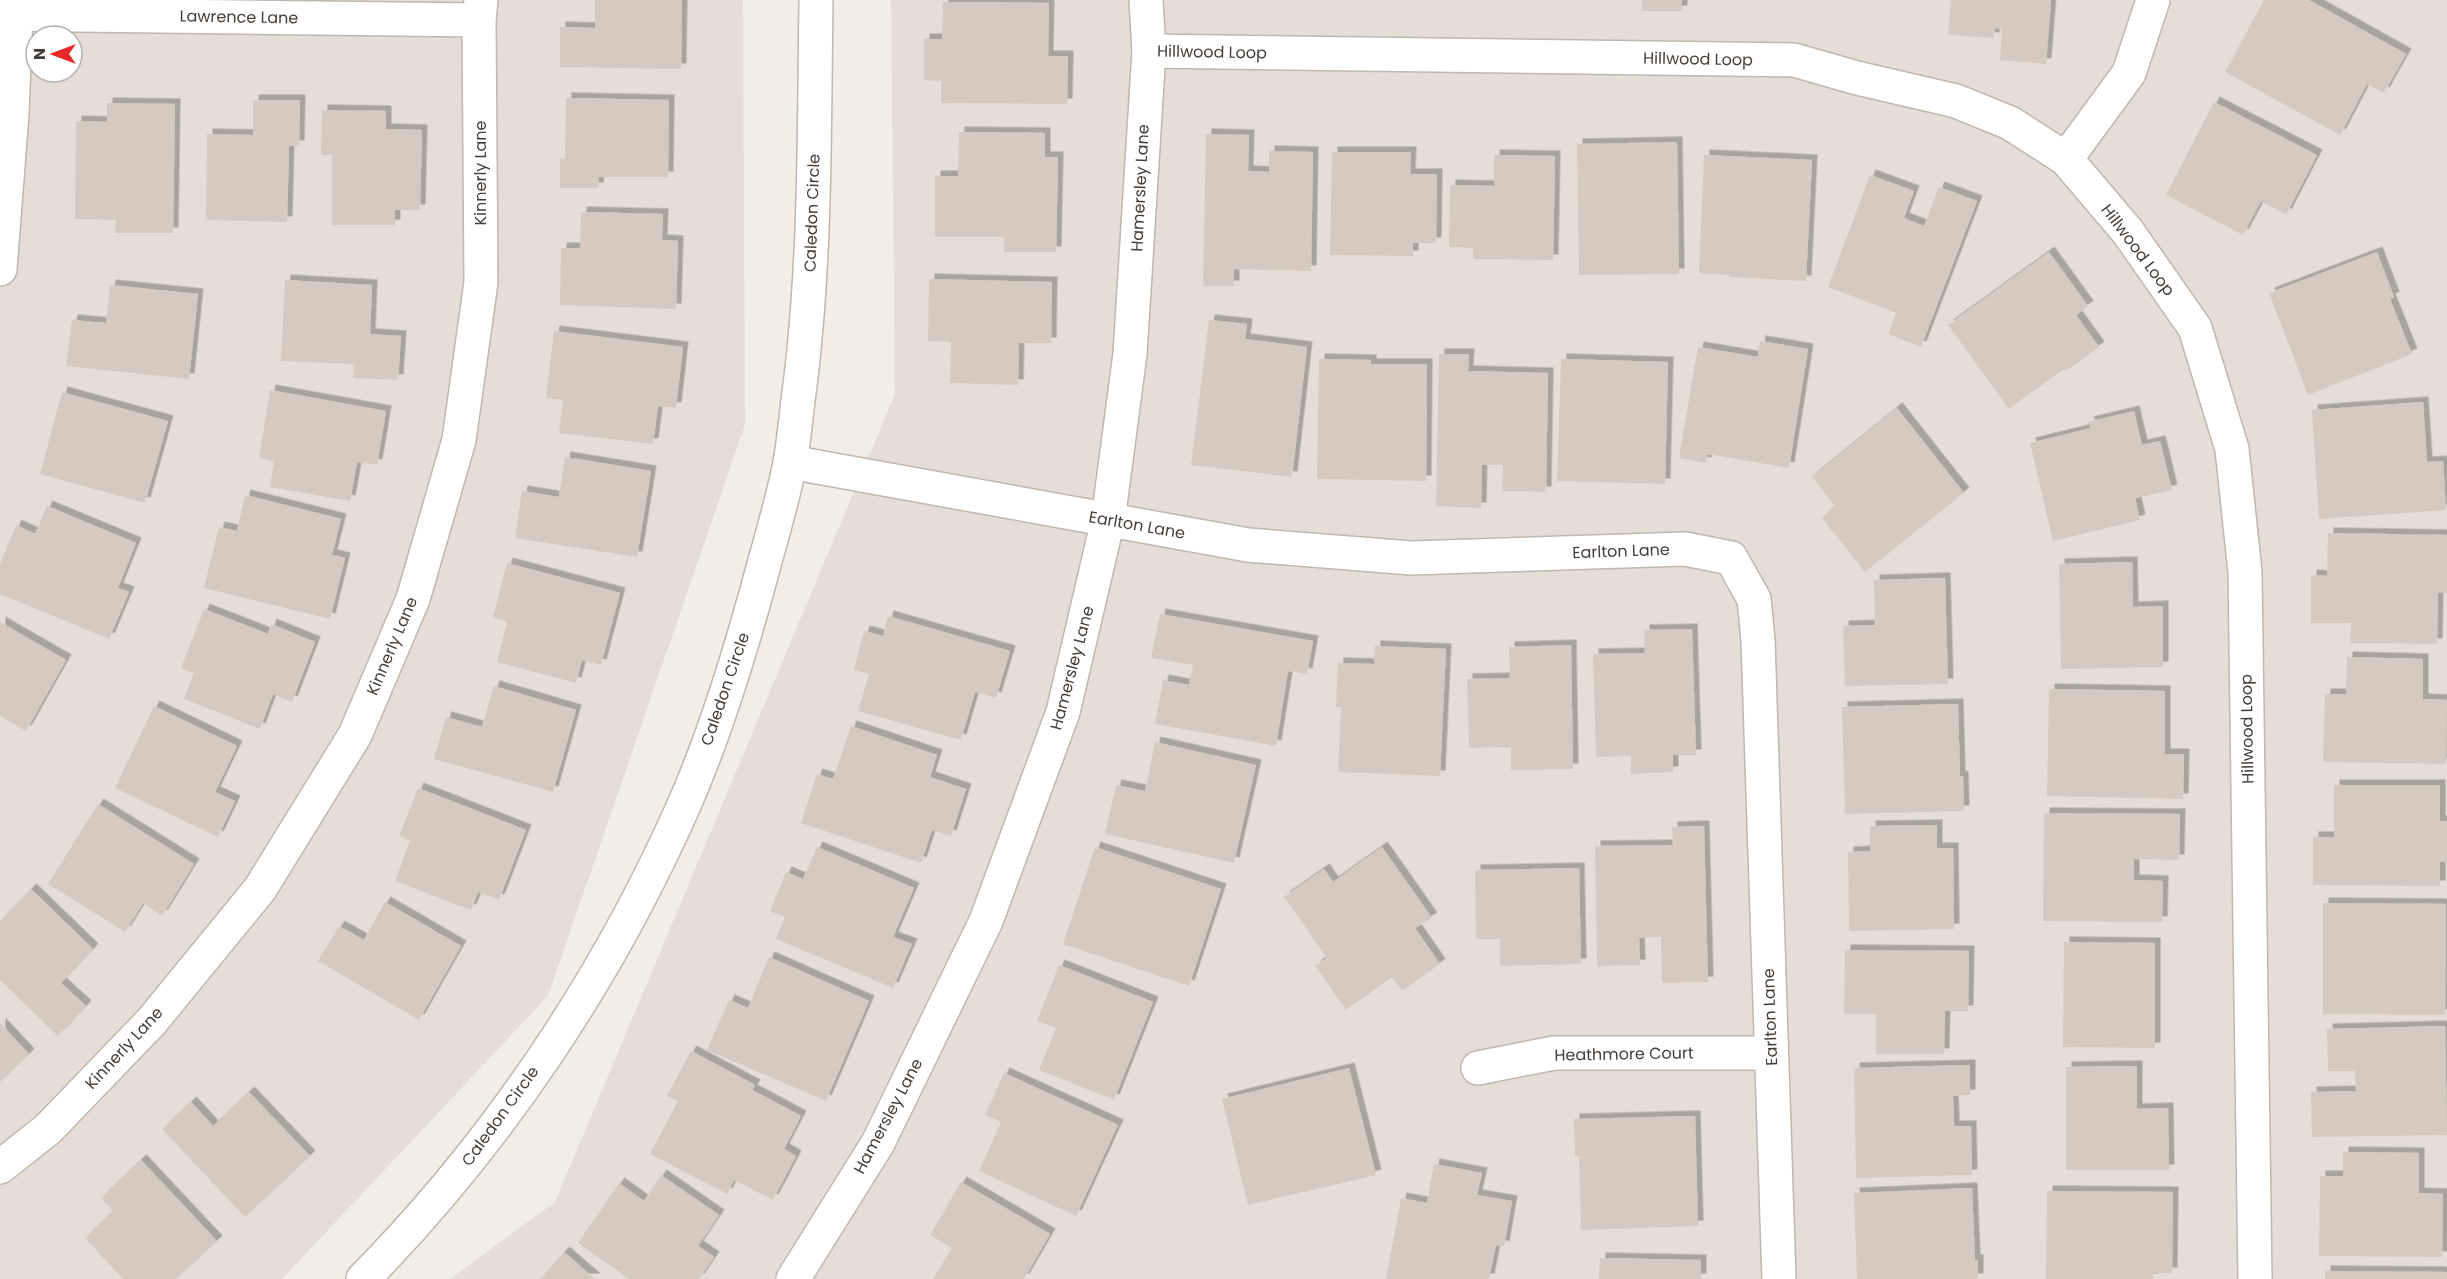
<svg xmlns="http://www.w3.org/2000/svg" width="2447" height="1279" font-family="Poppins,sans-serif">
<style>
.residential{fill:#e6ded6;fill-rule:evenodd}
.building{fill:#d6cac0;filter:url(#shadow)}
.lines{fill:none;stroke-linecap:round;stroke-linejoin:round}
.minor-casing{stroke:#c0b7ad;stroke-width:36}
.minor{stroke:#fff;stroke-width:33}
.labels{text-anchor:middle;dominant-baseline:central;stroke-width:6;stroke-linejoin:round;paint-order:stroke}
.street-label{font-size:16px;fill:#453d37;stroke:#fff}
</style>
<defs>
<filter id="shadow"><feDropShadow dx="5.5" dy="-5.5" stdDeviation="0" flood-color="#0004"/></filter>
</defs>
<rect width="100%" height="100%" fill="#f2ede7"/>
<g class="residential">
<path d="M0,0h743l2,425 -197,571 -266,283h-282zM36,36h36v36h-36z"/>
<path d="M891,0h1556v1279h-1997l105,-77 340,-808z"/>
</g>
<g class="building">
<path d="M595,0h87l-1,69 -121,-2v-40l35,1z"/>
<rect x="1642" y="0" width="40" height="11"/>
<path d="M1951,0h100l-5,64 -46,-4 2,-31 -7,-1 -1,10 -46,-3z"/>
<path d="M2264,0h45l97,54 -22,39 -17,-9 -27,51 -115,-63z"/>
<path d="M943,2l106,1 -1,53h20l-1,48 -126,-1v-22l-17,-1v-41h18z"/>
<path d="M566,98l103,2 -1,77h-69l-1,11h-38v-30h5z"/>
<path d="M253,100h47l-1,46h-10l-2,76 -81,-2 1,-86 46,1z"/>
<path d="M2214,102l103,53 -31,60 -25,-14 -18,34 -77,-40z"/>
<path d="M107,103l68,1 -2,129h-58l1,-13 -41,-1 1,-98 31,1z"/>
<path d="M322,110l64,1v18l36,1 -2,80h-25v15h-63v-70h-11z"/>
<path d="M959,132l86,1v24h13l-2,95h-52v-15h-69v-61h23z"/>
<path d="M1206,134l43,1 -1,36 21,1v-21l44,1 -2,119 -77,-2v17h-31z"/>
<path d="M1677,142l2,132 -100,1 -2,-131z"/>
<path d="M1332,152h79l-1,22h27l-1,69h-23v13l-83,-1z"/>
<path d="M1494,155l61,1 -2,104 -80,-1v-11l-24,-1 1,-62 44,1z"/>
<path d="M1704,155l108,5 -6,121 -77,-4v-2l-30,-2z"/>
<path d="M1870,175l44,16 -10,27 20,8 15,-39 38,14 -56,146 -33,-13 8,-21 -68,-26z"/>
<path d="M581,212l82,2 -1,26 16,1 -2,68 -116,-4 1,-57h19z"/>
<path d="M2049,252l39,54 -12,9 23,32 -33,24 -2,-2 -55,40 -61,-84z"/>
<path d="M2377,252l17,45 -4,2 22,55 -104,41 -39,-102z"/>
<path d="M929,279l123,3 -1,61h-32l-1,42 -68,-2 1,-41 -23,-1z"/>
<path d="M285,280l87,5 -2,49 31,2 -3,44 -45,-2 1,-14 -73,-3z"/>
<path d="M110,285l88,9 -9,85 -123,-13 6,-46 34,3z"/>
<path d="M1209,320l38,4 -2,15 62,8 -15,130 -101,-12z"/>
<path d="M554,331l129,16 -7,61 -18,-2 -5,38 -94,-11 4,-33 -17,-2z"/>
<path d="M1760,341l48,8 -19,119 -82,-14 -1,9 -27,-5 19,-111 60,10z"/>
<path d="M1439,354h30l-1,17 80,2 -2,119 -44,-1 1,-26h-21l-1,43 -45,-2z"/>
<path d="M1319,359l52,1v4h56l-1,117 -109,-2z"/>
<path d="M1561,359l107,3 -3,122 -108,-3z"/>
<path d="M270,390l116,21 -9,54 -20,-3 -7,39 -80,-14 4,-26 -15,-3z"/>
<path d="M62,392l106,29 -23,82 -105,-29z"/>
<path d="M2423,402l4,60 16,-1 3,49 -127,9 -7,-109z"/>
<path d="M1897,408l67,85 -99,79 -43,-54 13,-12 -23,-29z"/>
<path d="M2134,411l8,34 18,-4 12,49 -37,8 5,22 -87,21 -23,-98 61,-15 -3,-6z"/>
<path d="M565,457l86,14 -14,86 -122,-19 7,-47 37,6z"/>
<path d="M245,495l96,24 -9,36 13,3 -15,61 -126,-31 15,-61 18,4z"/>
<path d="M47,506l89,37 -18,45 11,4 -20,47 -109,-45v-30l16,-39 19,9z"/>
<path d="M2328,533l119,2v58h-9l-1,51 -87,-1 1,-20h-40v-48l16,1z"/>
<path d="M2132,562l1,45 30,-1v61l-102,2 -2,-105z"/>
<path d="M507,563l113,30 -19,72 -19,-5 -6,23 -79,-21 10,-40 -14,-5z"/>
<path d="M1945,578l3,106 -103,2 -2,-60 32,-1 -1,-45z"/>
<path d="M204,609l64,25 3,-10 44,18 -23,60 -19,-8 -13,35 -76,-30 10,-26 -13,-5z"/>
<path d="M1160,614l153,27 -6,33 -19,-3 -12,75 -121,-22 8,-44 26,5 4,-20 -42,-7z"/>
<path d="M888,616l122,35 -14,47 -21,-6 -14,48 -103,-29 11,-37 -15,-4 10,-39 19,5z"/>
<path d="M0,622l66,38 -40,71 -26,-15z"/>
<path d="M1692,629l4,126h-23v17l-42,2v-18l-35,1 -3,-103 52,-1 -1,-23z"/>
<path d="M1571,645l2,124 -62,1v-23l-42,1 -2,-69 43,-1 -1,-31z"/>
<path d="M1375,646l71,3 -6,127 -102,-4 3,-65h-5l2,-44 36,1z"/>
<path d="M2347,657l76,2v40l24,1 -1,64 -123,-2 2,-68h21z"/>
<path d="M494,686l82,24 -23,82 -119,-33 12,-42 36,10z"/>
<path d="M2049,689l116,2v63h19l-1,45 -136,-3z"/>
<path d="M1958,704l2,73 3,-1 1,35 -119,3 -3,-107z"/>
<path d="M154,706l83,40 -22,46 20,9 -17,36 -103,-49z"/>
<path d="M851,726l86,29 -7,22 36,12 -15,47 -19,-6 -11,33 -120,-40 16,-49 16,5z"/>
<path d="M1155,742l101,23 -22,98 -129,-29 11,-49 29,6z"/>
<path d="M2334,785h106v36h7v41h-7v24l-127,-1v-48h21z"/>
<path d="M418,788l108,42 -27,70 -21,-8 -7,18 -76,-29 15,-40 -11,-5z"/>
<path d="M98,804l96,60 -32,52 -19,-13 -18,29 -77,-48z"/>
<path d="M2044,813l136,1 -1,46 -45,-1v21l29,1 -1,41 -119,-1z"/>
<path d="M1937,825v23h16l1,81 -105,2 -1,-79 22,-1v-25z"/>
<path d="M1704,826l4,156 -46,1 -1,-46 -22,1 1,27 -43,1 -2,-120 78,-1 -1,-18z"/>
<path d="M817,847l97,41 -21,49 19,7 -19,44 -117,-49 9,-22 -15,-6 16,-39 17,7z"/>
<path d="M1095,847l126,42 -32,97 -126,-42z"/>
<path d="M1382,847l50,71 -17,10 25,36 -38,27 -10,-14 -46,33 -31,-44 12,-8 -43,-61 40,-28 9,13z"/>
<path d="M1579,868l2,96 -81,2v-27h-24l-1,-69z"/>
<path d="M31,889l62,60 -32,34 25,23 -28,30 -58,-56v-59z"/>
<path d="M385,902l76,44 -42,74 -101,-59 21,-35 25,14z"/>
<path d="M2323,903l123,1 -1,111 -122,-1z"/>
<path d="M2064,942l91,1v105l-92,-1z"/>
<path d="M1845,950l124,1 -1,60h-23l-1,43h-68v-40h-32z"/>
<path d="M769,957l100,44 -43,100 -119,-51 22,-50 19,8z"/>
<path d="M1059,965l94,37 -39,98 -75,-30 17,-42 -19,-7z"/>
<path d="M0,1023l29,31 -29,28z"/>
<path d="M2445,1026l2,109 -135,2 -1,-45 45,-1 -1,-20h-27l-1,-42z"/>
<path d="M691,1051l64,34 -3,5 49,26 -17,33 12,7 -23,44 -39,-20 -7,14 -77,-40 28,-53 -11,-5z"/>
<path d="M1970,1065v30l-17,1 1,30h17l1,49 -116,3 -2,-110z"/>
<path d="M2137,1066v43l31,-1 1,62h-103v-103z"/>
<path d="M1349,1068l27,107 -128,30 -26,-106z"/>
<path d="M1004,1073l114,52 -42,91 -97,-45 22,-49 -16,-7z"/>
<path d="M249,1092l61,64 -65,61 -83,-88 29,-27 22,24z"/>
<path d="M1695,1116l3,110 -117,4 -2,-74h-4l-1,-37z"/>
<path d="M2343,1152l76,1v40l24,1 -1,63 -123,-1 1,-80h23z"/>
<path d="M141,1160l76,81 -41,38h-53l-38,-41 28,-27 -12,-13z"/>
<path d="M1434,1164l48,9 -5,22 35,6 -8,46 -8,-2 -7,34h-103l15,-81 26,5z"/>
<path d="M661,1175l58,40 -21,31 16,11 -15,22h-70l-51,-36 41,-60 25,18z"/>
<path d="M961,1182l89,52 -26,45h-91l19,-31 -22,-13z"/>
<path d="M1972,1188l3,72h3v19h-121l-3,-86z"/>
<path d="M2047,1191l126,1 -1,81h-19v6h-107z"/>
<path d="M564,1252l31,27h-55z"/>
<path d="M1600,1258l101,2v19h-102z"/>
<path d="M2325,1271l122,1v7h-122z"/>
</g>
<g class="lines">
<g class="minor-casing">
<g id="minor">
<path d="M0,14l479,6"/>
<path d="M1149,51l645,9 63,18 99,23 54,22 56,36 62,73 67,96 37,121 13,123 10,707"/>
<path d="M2066,159l63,-86 24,-73"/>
<path d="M0,269l12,-155 4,-100"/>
<path d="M790,462l458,83 163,13 274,-9 46,9 23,41 4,41 21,639"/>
<path d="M1478,1068l76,-15h217"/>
<path d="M0,1167l48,-38 104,-108 108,-132 95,-154 58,-136 46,-159 22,-158 -2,-262 2,-20"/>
<path d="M363,1279c134,-136 244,-300 321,-474 33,-75 57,-155 78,-233 10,-37 21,-73 28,-109 4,-23 6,-47 9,-70 17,-130 15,-262 17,-393"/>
<path d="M793,1279l85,-136 108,-222 77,-209 45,-192 22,-166 19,-303 -3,-51"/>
</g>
</g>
<use href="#minor" class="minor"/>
</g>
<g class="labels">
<g class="street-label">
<text transform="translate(239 17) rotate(1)">Lawrence Lane</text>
<text transform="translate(1212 52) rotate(1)">Hillwood Loop</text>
<text transform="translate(1698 59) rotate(1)">Hillwood Loop</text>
<text transform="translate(480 173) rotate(-90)">Kinnerly Lane</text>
<text transform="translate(1140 188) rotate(-87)">Hamersley Lane</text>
<text transform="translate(812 213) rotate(-88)">Caledon Circle</text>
<text transform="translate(2138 250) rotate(53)">Hillwood Loop</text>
<text transform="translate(1137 525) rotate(10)">Earlton Lane</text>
<text transform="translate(1621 551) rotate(-2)">Earlton Lane</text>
<text transform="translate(392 646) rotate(-67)">Kinnerly Lane</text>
<text transform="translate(1072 668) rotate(-75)">Hamersley Lane</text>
<text transform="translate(725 689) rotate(-71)">Caledon Circle</text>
<text transform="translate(2247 729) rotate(-91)">Hillwood Loop</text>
<text transform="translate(1770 1017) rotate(-92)">Earlton Lane</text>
<text transform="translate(124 1048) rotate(-47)">Kinnerly Lane</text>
<text transform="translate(1624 1054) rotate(-1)">Heathmore Court</text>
<text transform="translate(500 1116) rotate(-54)">Caledon Circle</text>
<text transform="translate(888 1116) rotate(-62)">Hamersley Lane</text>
</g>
</g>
<g transform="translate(54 54) rotate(270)"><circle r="28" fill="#ffffff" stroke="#b5b1af" stroke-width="1.5"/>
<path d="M0-4.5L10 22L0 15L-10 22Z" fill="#e92927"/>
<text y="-9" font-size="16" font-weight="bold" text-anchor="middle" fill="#453d37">N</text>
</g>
</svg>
